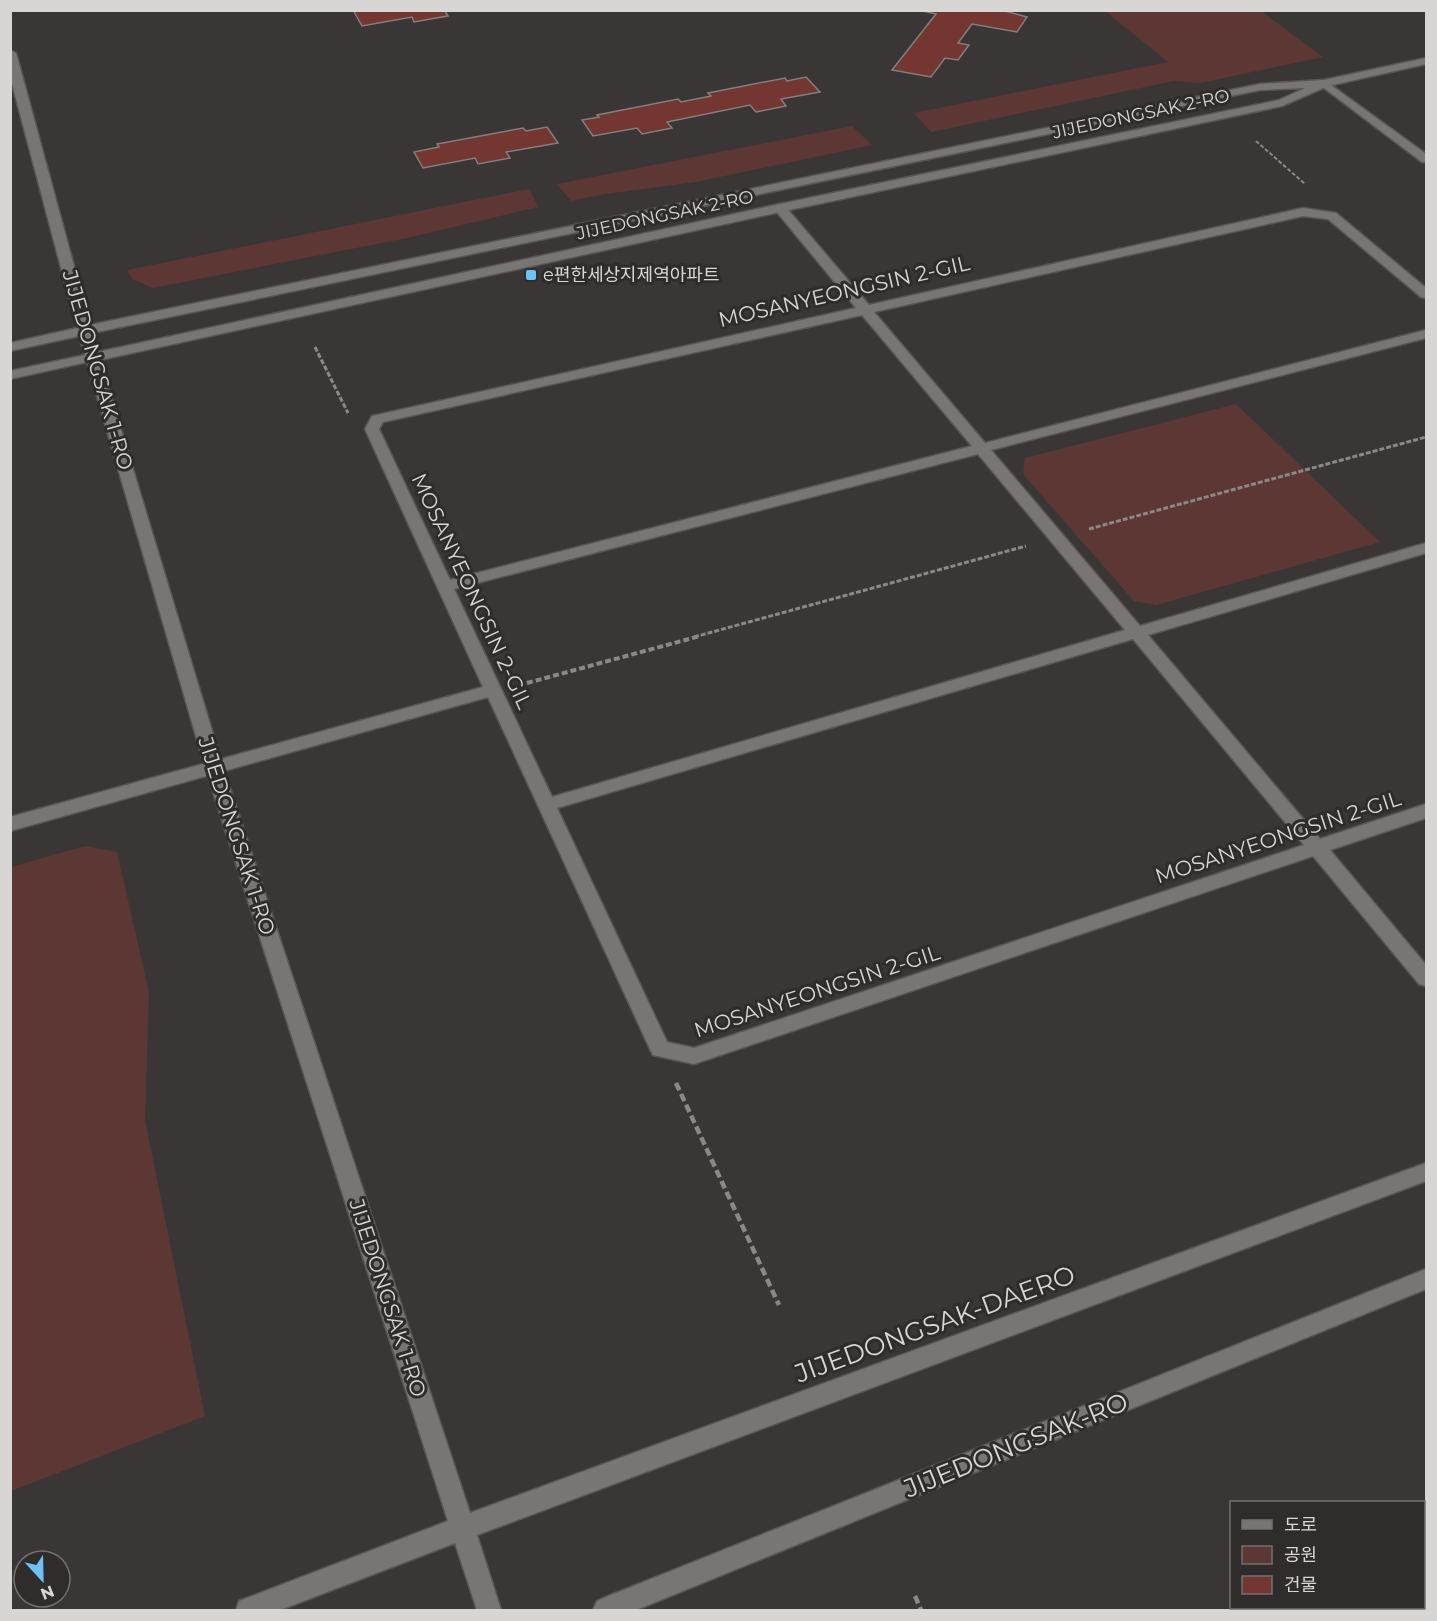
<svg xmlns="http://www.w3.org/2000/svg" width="1437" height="1621" font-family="Montserrat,'Noto Sans KR',sans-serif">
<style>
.green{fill:#5d3733}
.building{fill:#743631;stroke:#837f7e;stroke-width:1.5}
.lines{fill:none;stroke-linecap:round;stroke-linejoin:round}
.street-casing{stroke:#585554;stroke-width:3}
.secondary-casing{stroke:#585554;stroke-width:3}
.path-far3{stroke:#8c8888;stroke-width:2;stroke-dasharray:4 2;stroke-linecap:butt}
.path-far2{stroke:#8c8888;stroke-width:3;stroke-dasharray:5 2;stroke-linecap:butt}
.path-far1{stroke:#8c8888;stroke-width:4;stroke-dasharray:6 3;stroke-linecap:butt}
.path{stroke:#8c8888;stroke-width:4.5;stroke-dasharray:8 4;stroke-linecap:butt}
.street{fill:#797574;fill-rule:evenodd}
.secondary{fill:#797574;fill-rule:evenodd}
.poi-dot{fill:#6ec2f3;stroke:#302c2c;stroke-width:2}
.labels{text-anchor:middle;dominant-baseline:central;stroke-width:6;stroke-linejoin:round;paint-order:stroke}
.far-street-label{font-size:18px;fill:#d8d5d5;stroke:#302c2c}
.far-poi-label{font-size:18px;fill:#d8d5d5;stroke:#302c2c;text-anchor:start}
.street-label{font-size:21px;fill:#d8d5d5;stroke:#302c2c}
.near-street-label{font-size:26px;fill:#d8d5d5;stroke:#302c2c}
</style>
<rect width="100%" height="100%" fill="#3a3636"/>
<g class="green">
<path d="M1105,11h156l62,46 -123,26 -26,-2 -243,51 -17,-19 254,-51z"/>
<path d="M852,126l20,19 -176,37 -91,12 -34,7 -14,-17z"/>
<path d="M529,189l9,18 -131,31 -254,50 -21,-9 -5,-9z"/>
<path d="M1236,404l144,138 -224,63 -22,-4 -111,-127 2,-16z"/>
<path d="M85,846l32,6 32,140 -4,128 60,296 -194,75v-624z"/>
</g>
<g class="building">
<path d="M353,10h96l-4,1 3,5 -34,6 -2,-5 -50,9z"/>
<path d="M918,10h83l26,7 -10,15 -45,-8 -14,19 11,2 -11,15 -13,-2 -14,19 -39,-7 44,-56z"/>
<path d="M806,77l14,15 -39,7 5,7 -30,6 -6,-7 -83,17 5,6 -30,6 -5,-6 -44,8 -11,-16 17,-3 -2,-2 81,-16 3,3 30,-6 -3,-3 77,-15 2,3z"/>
<path d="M547,127l11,16 -52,9 4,6 -32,6 -3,-6 -52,10 -9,-16 25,-5 -2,-3 86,-16 3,3z"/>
</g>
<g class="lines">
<g class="street-casing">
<g id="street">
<path d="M1324,80l102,74v8h-4l-102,-77v-4z"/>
<path d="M780,204l4,1 85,100 434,-97 33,5 90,75v10l-5,-1 -93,-78 -25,-3 -429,96 111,131 441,-113v8l-435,112 149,176 286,-83v10l-278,82 172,204 106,-35v14l-96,32 96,115v21l-7,-2 -106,-128 -619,208 -41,-9 -3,-6 -162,-352 -478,134v-14l473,-130 -118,-258 7,-13 5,-1 479,-107 -80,-97 -2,-3 2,-3zM862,315l110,131 -522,134 -71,-151 4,-7zM978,454l147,176 -573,167 -98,-208zM1133,639l171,206 -610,203 -27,-6 -110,-234z"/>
</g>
</g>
<g class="secondary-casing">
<g id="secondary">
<path d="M10,50l6,3 74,272 1170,-241 64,-4 102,-22v6l-98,22 -46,20 -502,106 -680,148 123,407 247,746 956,-350v18l-949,354 24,75h-24l-22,-67 -175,67h-44l3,-9 209,-80 -243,-754 -118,-405 -77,17v-8l75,-16 -6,-19 -69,15v-8l67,-15 -67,-252zM1305,88l-26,12 -499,104 -682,148 -6,-19 1168,-243z"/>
<path d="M1426,1269v20l-790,321h-43l4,-9 9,-4z"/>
</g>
</g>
<path class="path-far3" d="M1256,141l49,43"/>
<g class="path-far2">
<path d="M315,347l33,66"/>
<path d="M1089,529l337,-92"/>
<path d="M694,637l332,-91"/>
</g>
<path class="path-far1" d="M527,683l173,-47"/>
<g class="path">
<path d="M676,1083l103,222"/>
<path d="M915,1596l6,14"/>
</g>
<use href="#street" class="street"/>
<use href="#secondary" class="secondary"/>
</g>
<rect class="poi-dot" x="525" y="269" width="12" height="12" rx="3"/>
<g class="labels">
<g class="far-street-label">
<text transform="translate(1141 114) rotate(-12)">JIJEDONGSAK 2-RO</text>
<text transform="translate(665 215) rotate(-12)">JIJEDONGSAK 2-RO</text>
</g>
<g class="far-poi-label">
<text x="543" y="275">e편한세상지제역아파트</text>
</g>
<g class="street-label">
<text transform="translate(844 291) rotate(-13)">MOSANYEONGSIN 2-GIL</text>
<text transform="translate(98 370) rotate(74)">JIJEDONGSAK 1-RO</text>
<text transform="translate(472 591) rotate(65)">MOSANYEONGSIN 2-GIL</text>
<text transform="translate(237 836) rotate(72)">JIJEDONGSAK 1-RO</text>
<text transform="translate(1278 837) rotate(-18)">MOSANYEONGSIN 2-GIL</text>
<text transform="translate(817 991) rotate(-18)">MOSANYEONGSIN 2-GIL</text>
<text transform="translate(388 1298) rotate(72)">JIJEDONGSAK 1-RO</text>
</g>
<g class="near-street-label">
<text transform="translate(935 1324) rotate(-20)">JIJEDONGSAK-DAERO</text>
<text transform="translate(1016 1445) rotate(-22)">JIJEDONGSAK-RO</text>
</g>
</g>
<rect width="1437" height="1621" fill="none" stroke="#d8d5d5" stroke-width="24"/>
<rect x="1230" y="1501" width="195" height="108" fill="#302c2c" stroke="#737070" stroke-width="1.5"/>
<rect x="1242" y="1520" width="30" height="9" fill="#797574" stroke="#737070" stroke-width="1.5"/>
<text x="1284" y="1531" font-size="18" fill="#d8d5d5">도로</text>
<rect x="1242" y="1546" width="30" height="18" fill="#5d3733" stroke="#737070" stroke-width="1.5"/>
<text x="1284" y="1561" font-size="18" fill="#d8d5d5">공원</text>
<rect x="1242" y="1576" width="30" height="18" fill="#743631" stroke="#737070" stroke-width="1.5"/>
<text x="1284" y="1591" font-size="18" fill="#d8d5d5">건물</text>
<g transform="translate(42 1579) rotate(158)"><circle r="28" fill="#302c2c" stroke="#737070" stroke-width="1.5"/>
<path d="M0-4.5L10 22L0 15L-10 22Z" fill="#6ec2f3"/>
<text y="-9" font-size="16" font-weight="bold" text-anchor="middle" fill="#d8d5d5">N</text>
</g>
</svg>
